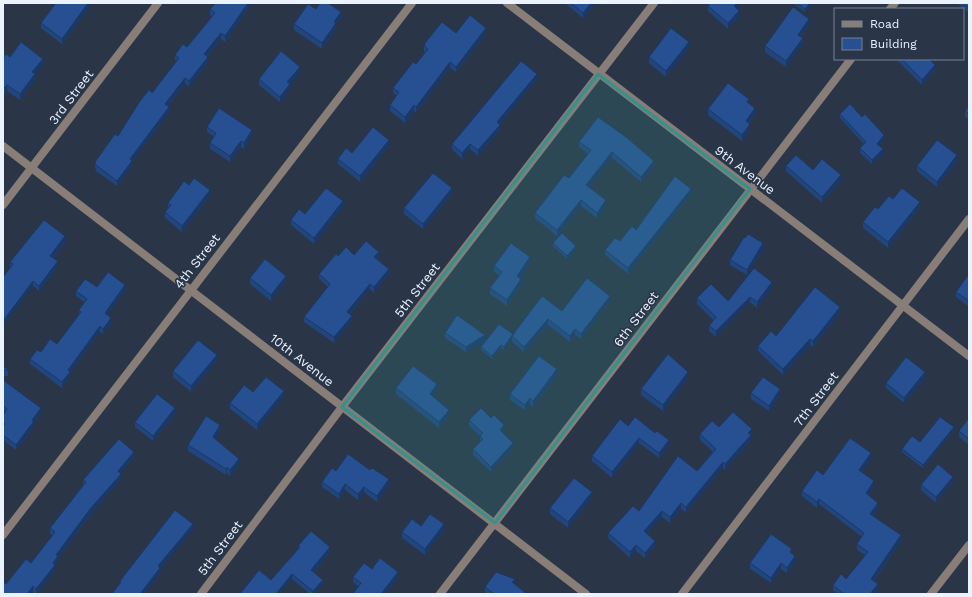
<svg xmlns="http://www.w3.org/2000/svg" width="972" height="597" font-family="'Work Sans',sans-serif">
<style>
.lines{fill:none;stroke-linecap:round;stroke-linejoin:round}
.minor{stroke:#887e77;stroke-width:8}
.tertiary{stroke:#887e77;stroke-width:8}
.wall{fill:#21457d}
.shaded-wall{fill:#1b3866}
.building{fill:#265091;stroke:#1b3866}
.marked{fill:#3b8f8b;fill-opacity:0.2;stroke:#3b8f8b;stroke-width:3;stroke-linejoin:round}
.labels{text-anchor:middle;dominant-baseline:central;stroke-width:3.5;stroke-linejoin:round;paint-order:stroke}
.street-label{font-size:13px;fill:#ebf3ff;stroke:#2a3648}
</style>
<rect width="100%" height="100%" fill="#2a3648"/>
<g class="lines">
<g class="minor">
<path d="M507,3l462,353"/>
<path d="M890,9l5,-6"/>
<path d="M3,146l583,448"/>
<path d="M3,205l155,-202"/>
<path d="M3,535l409,-532"/>
<path d="M201,594l141,-187 312,-404"/>
<path d="M440,594l411,-535"/>
<path d="M682,594l287,-375"/>
</g>
<path class="tertiary" d="M931,594l38,-49"/>
</g>
<g class="wall">
<path d="M89,3v5l-27,36 -21,-16v-5z"/>
<path d="M252,3l-27,39 -4,-3 -14,18 1,6 -19,24 -4,-4 -17,23 1,6 -37,50v4l-15,20 -21,-15 -1,-4v-5l23,-26 59,-74 -2,-2v-5l12,-8 25,-30 -2,-2v-6z"/>
<path d="M565,3h31l-13,15z"/>
<path d="M710,3h32l-5,6 2,8 -11,12 -20,-18v-5z"/>
<path d="M794,3h18l-7,9 -11,-8z"/>
<path d="M957,3h12v10z"/>
<path d="M316,9l25,9 -5,6v5l-14,20 -28,-19v-6z"/>
<path d="M809,25l-8,12 2,7 -17,23 -21,-15v-6z"/>
<path d="M456,33l30,1 -30,38 -6,-4 -34,44 -2,-1 -9,12 -15,-12v-6l7,-9 -4,-3v-5l23,-24 9,-11 -1,-1v-6z"/>
<path d="M689,48l-23,29 -17,-14v-6z"/>
<path d="M10,57l33,7 -8,10v6l-15,20 -13,-9 -2,2 -2,-1v-34z"/>
<path d="M896,59h41l-4,4 2,8 -13,14z"/>
<path d="M300,73l-10,13v4l-10,12 -21,-17v-6z"/>
<path d="M537,79l-37,45v6l-22,26 -8,-7 -8,10 -10,-10v-5z"/>
<path d="M749,103l6,11 -6,9 1,7 -8,11 -34,-26v-6z"/>
<path d="M969,106v14l-4,-3v-6z"/>
<path d="M840,114l22,3 22,22 -5,7 4,8 -11,10 -12,-11v-5l4,-4 -24,-26z"/>
<path d="M207,127l45,9 -8,13 -3,-2 -11,15 -20,-13v-6l4,-6 -7,-5z"/>
<path d="M579,142l75,24 -13,16 -29,-24 -23,29 17,19 -9,12 -16,-12 -24,30 -22,-18v-5l34,-35 19,-24 -9,-7z"/>
<path d="M389,146l-29,36 -22,-18v-5l14,-6z"/>
<path d="M957,161l-20,26 -20,-16v-5z"/>
<path d="M786,166l27,4 28,11 -19,22 -36,-32z"/>
<path d="M189,185l21,11 -28,36 -17,-14v-6l3,-4v-5z"/>
<path d="M452,194l-29,35 -19,-15v-6z"/>
<path d="M691,194l-63,80 -23,-19v-5l15,-9 16,-11z"/>
<path d="M893,199l27,8 -32,41 -25,-20v-6l15,-13z"/>
<path d="M343,207l-29,37 -23,-19v-5z"/>
<path d="M65,242l-12,16 5,9 -19,24 -29,-24v-5z"/>
<path d="M553,243l23,5 -9,11 -14,-13z"/>
<path d="M763,249l-16,26 -17,-10v-5z"/>
<path d="M354,255l25,2 -2,2 12,15 -15,19 -4,-4 -20,25 2,7 -18,22 -30,-21v-5l24,-30 -9,-8v-5l19,-18z"/>
<path d="M530,263l-10,15 1,7 -14,21 -17,-12v-6l9,-13 -5,-3v-6z"/>
<path d="M969,274v33l-13,-10v-5z"/>
<path d="M250,278l36,3 -15,20 -21,-17z"/>
<path d="M97,287l28,4 -18,24 4,9 -8,10 -3,-2 -30,41v4l-8,11 -32,-24v-5l11,-7 16,-8 22,-29v-5l5,-8 -8,-6v-5z"/>
<path d="M772,288l-15,20 -7,-6 -34,35 -7,-6v-5l4,-6 -16,-16v-6l31,3z"/>
<path d="M610,301l-29,38 -6,-4 -5,7 -22,-17 -24,27 -12,-10v-3l-8,11 -3,-2 -9,11 -11,-9v-3l32,-13 49,-23z"/>
<path d="M840,313l-27,34 -3,-2 -27,30 -25,-24v-5l18,-10z"/>
<path d="M445,333l40,8 -19,11 -21,-14z"/>
<path d="M217,361l-26,31 -18,-15v-6z"/>
<path d="M3,366l5,4v6h-5z"/>
<path d="M557,375l-24,32 -3,-3 -5,6 -15,-10v-6z"/>
<path d="M688,378l-25,33 -22,-16v-6z"/>
<path d="M925,378l-21,25 -18,-15v-5z"/>
<path d="M3,380l38,33 -7,9v5l-18,23 -13,-10v-25l2,-3 -2,-1z"/>
<path d="M396,388l41,2 -5,6 17,19 -10,13 -43,-34z"/>
<path d="M751,393l29,1 -11,17 -18,-12z"/>
<path d="M284,396l-27,34 -27,-21v-6z"/>
<path d="M175,414l-22,27 -18,-14v-5z"/>
<path d="M969,418v27l-10,-8v-6z"/>
<path d="M469,420l35,11 -2,2 11,15 -22,24 -18,-17v-6l7,-7v-6l-11,-10z"/>
<path d="M628,426l27,7 14,12 -10,13 -20,-15 -27,35 -20,-17v-5z"/>
<path d="M719,427l33,7 -1,1v6l-26,29 -2,-2 -37,44 -5,-3 -11,14 -8,-6 -15,17 8,13 -10,11 -9,-7 -6,7 -22,-20v-5l89,-62 16,-19 -13,-12v-6z"/>
<path d="M954,430l-31,38 -21,-16v-3z"/>
<path d="M220,431l-5,8 24,26 -9,11 -3,-3 -1,2 -38,-24v-6z"/>
<path d="M134,457l-14,16 1,6 -31,36 -32,44v3l-3,3v5l-18,24h-2l-2,-2 -27,-8 25,-21 22,-27 -3,-2v-6l33,-43v-5z"/>
<path d="M871,459l-9,13 12,15 -6,8 10,14 -5,7 28,25 -27,40 4,8 -4,5h-37l-4,-4v-5l13,-6 19,-24 -8,-5v-6l5,-7 -43,-33 -2,4 -15,-12v-5l21,-16z"/>
<path d="M336,471l53,14 -12,17 -13,-10 -6,8 -13,-10 -6,9 -17,-12v-5z"/>
<path d="M953,482l-17,21 -15,-13v-5z"/>
<path d="M592,498l-24,30 -18,-14v-6z"/>
<path d="M421,526l23,4 -19,25 -23,-17v-6z"/>
<path d="M298,546l32,6 -16,21 9,12 -8,9h-5l-18,-15 -21,1 27,-31z"/>
<path d="M792,554l3,8 -8,11 -6,-4 -10,14 -21,-14v-6z"/>
<path d="M372,569l26,9 -13,16h-32l6,-7 -6,-5v-5z"/>
<path d="M515,585l12,9h-40l-2,-1v-6z"/>
</g>
<g class="shaded-wall">
<path d="M88,3h1v5l-27,36v-5z"/>
<path d="M248,3h4l-27,39v-6z"/>
<path d="M591,3h5l-13,15v-5z"/>
<path d="M737,3h5l-8,9v-6z"/>
<path d="M810,3h2l-7,9v-3z"/>
<path d="M739,11v6l-11,12v-6z"/>
<path d="M341,12v6l-5,6v5l-14,20v-6l12,-21z"/>
<path d="M809,19v6l-11,15v-5z"/>
<path d="M486,28v6l-30,38v-5z"/>
<path d="M221,33v6l-17,21v-6z"/>
<path d="M803,38v6l-17,23v-6z"/>
<path d="M689,42v6l-23,29v-6z"/>
<path d="M208,57v6l-19,24v-6z"/>
<path d="M43,59v5l-8,10v6l-15,20v-6l12,-22z"/>
<path d="M931,59h6l-7,7v-6z"/>
<path d="M450,62v6l-34,44v-5z"/>
<path d="M935,65v6l-13,14v-5z"/>
<path d="M300,67v6l-10,13v4l-10,12v-5l7,-15z"/>
<path d="M537,74v5l-40,49v-6z"/>
<path d="M185,78v5l-20,26v-5z"/>
<path d="M7,85v6l-2,2v-5z"/>
<path d="M414,105v6l-9,12v-6z"/>
<path d="M169,107v5l-37,50v4l-15,20v-5l13,-22z"/>
<path d="M755,108v6l-9,12v-5z"/>
<path d="M750,124v6l-8,11v-6z"/>
<path d="M500,125v5l-22,26v-6z"/>
<path d="M252,130v6l-8,13v-6z"/>
<path d="M884,135v4l-7,9v-4z"/>
<path d="M389,140v6l-29,36v-6z"/>
<path d="M241,141v6l-11,15v-6z"/>
<path d="M470,144v5l-8,10v-6z"/>
<path d="M883,149v5l-11,10v-4z"/>
<path d="M612,152v6l-26,33v-6z"/>
<path d="M957,155v6l-20,26v-5z"/>
<path d="M654,161v5l-13,16v-5z"/>
<path d="M841,175v6l-19,22v-6z"/>
<path d="M452,188v6l-29,35v-5z"/>
<path d="M691,189v5l-63,80v-6z"/>
<path d="M210,190v6l-28,36v-6z"/>
<path d="M581,200v6l-24,30v-6z"/>
<path d="M606,200v6l-9,12v-5z"/>
<path d="M343,201v6l-29,37v-6z"/>
<path d="M920,202v5l-32,41v-6z"/>
<path d="M65,236v6l-15,19v-5z"/>
<path d="M763,243v6l-16,26v-5z"/>
<path d="M576,246v2l-9,11v-3z"/>
<path d="M379,252v5l-5,5v-5z"/>
<path d="M530,257v6l-13,19v-6z"/>
<path d="M58,261v6l-19,24v-5z"/>
<path d="M389,269v5l-15,19v-6z"/>
<path d="M286,276v5l-15,20v-6z"/>
<path d="M521,279v6l-14,21v-6z"/>
<path d="M33,281v5l-30,40v-5z"/>
<path d="M772,282v6l-15,20v-6z"/>
<path d="M370,284v5l-23,28v-5z"/>
<path d="M125,285v6l-20,28v-6z"/>
<path d="M610,296v5l-29,38v-5z"/>
<path d="M750,297v5l-34,35v-6z"/>
<path d="M840,307v6l-27,34v-6z"/>
<path d="M352,316v5l-18,22v-6z"/>
<path d="M111,318v6l-8,10v-5z"/>
<path d="M548,319v6l-24,27v-5z"/>
<path d="M100,326v6l-30,41v4l-8,11v-6l6,-12z"/>
<path d="M575,329v6l-5,7v-6z"/>
<path d="M513,334l-1,2v3l-8,11v-3z"/>
<path d="M485,335v6l-19,11v-5z"/>
<path d="M810,339v6l-27,30v-6z"/>
<path d="M501,345v3l-9,11v-3z"/>
<path d="M217,355v6l-26,31v-6z"/>
<path d="M557,369v6l-24,32v-6z"/>
<path d="M688,372v6l-25,33v-6z"/>
<path d="M925,372v6l-21,25v-5z"/>
<path d="M437,384v6l-7,10v-6z"/>
<path d="M780,389v5l-11,17v-5z"/>
<path d="M284,391v5l-27,34v-6z"/>
<path d="M530,398v6l-5,6v-5z"/>
<path d="M41,408v5l-7,9v5l-18,23v-5l16,-25z"/>
<path d="M175,408v6l-22,27v-5z"/>
<path d="M449,410v5l-10,13v-6z"/>
<path d="M220,425v6l-7,12v-6z"/>
<path d="M504,425v6l-4,5v-6z"/>
<path d="M954,427v3l-31,38v-3z"/>
<path d="M752,429l-1,12 -26,29v-6z"/>
<path d="M639,438v5l-27,35v-6z"/>
<path d="M669,440v5l-10,13v-5z"/>
<path d="M513,443v5l-22,24v-5z"/>
<path d="M134,452v5l-16,20v-6z"/>
<path d="M871,453v6l-12,17v-6z"/>
<path d="M239,459v6l-9,11v-6z"/>
<path d="M723,462v6l-37,44v-5z"/>
<path d="M227,467v6l-1,2v-6z"/>
<path d="M121,474v5l-31,36 -32,44v3l-5,6v-5l3,-8 34,-46z"/>
<path d="M953,477v5l-17,21v-6z"/>
<path d="M389,479v6l-12,17v-6z"/>
<path d="M874,481v6l-8,11v-5z"/>
<path d="M345,484v6l-6,9v-5z"/>
<path d="M364,487v5l-6,8v-6z"/>
<path d="M592,492v6l-24,30v-6z"/>
<path d="M819,499v5l-2,4v-6z"/>
<path d="M681,503v6l-11,14v-6z"/>
<path d="M878,503v6l-8,10v-5z"/>
<path d="M662,511v6l-18,20v-6z"/>
<path d="M193,524v6l-33,40v3l-16,21h-4l18,-28z"/>
<path d="M444,524v6l-19,25v-6z"/>
<path d="M901,535v6l-30,43v-5z"/>
<path d="M655,541v6l-10,11v-5z"/>
<path d="M636,545v6l-6,7v-6z"/>
<path d="M330,547v5l-19,24v-6z"/>
<path d="M795,556v6l-8,11v-5z"/>
<path d="M781,563v6l-10,14v-5z"/>
<path d="M55,565v5l-18,24h-1v-5z"/>
<path d="M398,572v6l-13,16h-4z"/>
<path d="M292,574v5l-12,15h-4z"/>
<path d="M515,579v5l-3,-2z"/>
<path d="M323,580v5l-8,9h-2v-3z"/>
<path d="M878,584v5l-4,5h-4z"/>
<path d="M33,586v6l-2,2h-4z"/>
</g>
<g class="building">
<path d="M56,3h32l-26,36 -21,-16z"/>
<path d="M216,3h32l-23,33 -4,-3 -17,21 4,3 -19,24 -4,-3 -20,26 4,3 -39,52 2,2 -15,20 -21,-16 -1,-3 20,-28 3,2 22,-35 9,-11 3,3 27,-35 -4,-3 8,-11 4,3 28,-34 -5,-4z"/>
<path d="M320,3h8l13,9 -7,10 2,1 -14,20 -28,-19 14,-20 8,5z"/>
<path d="M571,3h20l-8,10z"/>
<path d="M710,3h27l-3,3 5,5 -11,12 -20,-17z"/>
<path d="M797,3h13l-5,6z"/>
<path d="M963,3h6v5z"/>
<path d="M793,7l16,12 -11,16 5,3 -17,23 -21,-15z"/>
<path d="M470,15l16,13 -30,39 -6,-5 -34,45 -2,-2 -9,12 -15,-12 9,-13 -6,-4 20,-26 3,2 12,-15 -4,-3 1,-3 17,-21 14,11z"/>
<path d="M671,28l18,14 -23,29 -17,-14z"/>
<path d="M21,42l22,17 -11,13 3,2 -15,20 -13,-9 -2,3 -2,-2v-28l3,-4 4,3z"/>
<path d="M281,51l19,16 -13,15 3,2 -10,13 -21,-18z"/>
<path d="M902,59h29l-1,1 5,5 -13,15z"/>
<path d="M521,61l16,13 -40,48 3,3 -22,25 -8,-6 -8,9 -10,-9z"/>
<path d="M728,83l21,16 -2,3 8,6 -9,13 4,3 -8,11 -34,-26z"/>
<path d="M850,104l12,13 3,-3 19,21 -7,9 6,5 -11,11 -12,-12 6,-6 -26,-28z"/>
<path d="M969,106v8l-4,-3z"/>
<path d="M219,108l33,22 -8,13 -3,-2 -11,15 -20,-13 6,-10 -9,-6z"/>
<path d="M598,117l28,20 28,24 -13,16 -29,-25 -26,33 20,15 -9,13 -16,-13 -24,30 -22,-17 29,-38 5,3 22,-28 -12,-8z"/>
<path d="M373,127l16,13 -29,36 -22,-17 8,-11 6,5z"/>
<path d="M937,140l20,15 -20,27 -20,-16z"/>
<path d="M796,155l17,15 9,-11 19,16 -19,22 -36,-31z"/>
<path d="M433,173l19,15 -29,36 -19,-16z"/>
<path d="M675,176l16,13 -63,79 -23,-18 10,-12 5,3 12,-15 4,4z"/>
<path d="M194,178l16,12 -28,36 -17,-14 6,-7 -3,-2 16,-22 5,4z"/>
<path d="M326,188l17,13 -29,37 -23,-18 8,-11 6,5z"/>
<path d="M902,188l18,14 -32,40 -25,-20 12,-15 3,2 11,-13 4,3z"/>
<path d="M44,220l21,16 -15,20 8,5 -19,25 -6,-5 -30,40v-44l10,-13 -3,-2z"/>
<path d="M562,233l14,13 -9,10 -14,-13z"/>
<path d="M748,234l15,9 -16,27 -17,-10 14,-23 1,1z"/>
<path d="M366,241l13,11 -5,5 15,12 -15,18 -4,-3 -23,28 5,4 -18,21 -30,-20 26,-33 -11,-10 17,-20 2,2 8,-9 8,8z"/>
<path d="M511,243l19,14 -13,19 4,3 -14,21 -17,-12 12,-16 -8,-6z"/>
<path d="M265,259l21,17 -15,19 -21,-17z"/>
<path d="M754,268l18,14 -15,20 -7,-5 -34,34 -7,-5 7,-9 -19,-19 14,-14 17,17z"/>
<path d="M108,272l17,13 -20,28 6,5 -8,11 -3,-3 -32,44 2,2 -8,10 -32,-23 7,-9 4,2 9,-13 7,5 24,-32 -2,-2 8,-11 -11,-8 9,-12 12,8z"/>
<path d="M969,274v27l-13,-9z"/>
<path d="M587,278l23,18 -29,38 -6,-5 -5,7 -22,-17 -24,28 -12,-11 30,-40 20,15z"/>
<path d="M815,287l25,20 -27,34 -3,-2 -27,30 -25,-23 13,-15 5,5z"/>
<path d="M457,315l28,20 -19,12 -21,-14z"/>
<path d="M499,324l14,10 -9,13 -3,-2 -9,11 -11,-9z"/>
<path d="M198,340l19,15 -26,31 -18,-15z"/>
<path d="M668,354l20,18 -25,33 -22,-16z"/>
<path d="M539,356l18,13 -24,32 -3,-3 -5,7 -15,-11z"/>
<path d="M906,357l19,15 -21,26 -18,-15z"/>
<path d="M3,366l5,4h-5z"/>
<path d="M413,366l24,18 -7,10 19,16 -10,12 -43,-34z"/>
<path d="M266,377l18,14 -27,33 -27,-21 14,-18 9,7z"/>
<path d="M763,377l17,12 -11,17 -18,-13z"/>
<path d="M3,380l38,28 -9,12 2,1 -18,24 -13,-10v-9l2,-2 -2,-2v-7l4,-6 -4,-3z"/>
<path d="M157,394l18,14 -22,28 -18,-14z"/>
<path d="M481,408l10,10 3,-3 10,10 -4,5 13,13 -22,24 -18,-18 10,-10 -3,-3 3,-3 -14,-13z"/>
<path d="M733,412l19,17 -4,4 3,2 -26,29 -2,-2 -37,45 -5,-4 -11,14 -8,-6 -18,20 11,10 -10,12 -9,-8 -6,7 -22,-19 25,-27 6,5 39,-55 19,15 19,-22 -16,-15 12,-13 7,6z"/>
<path d="M206,416l14,9 -7,12 26,22 -9,11 -3,-3 -1,2 -38,-24z"/>
<path d="M635,417l20,16 2,-2 12,9 -10,13 -20,-15 -27,34 -20,-16 28,-37 8,7z"/>
<path d="M940,417l14,10 -31,38 -21,-16 10,-13 8,6z"/>
<path d="M969,418v21l-10,-8z"/>
<path d="M850,438l21,15 -12,17 15,11 -8,12 12,10 -8,11 31,21 -30,44 7,5 -8,10h-26l-11,-9 8,-11 5,5 22,-27 -11,-8 7,-11 -45,-34 -2,3 -15,-11 15,-21 6,5z"/>
<path d="M119,439l15,13 -16,19 3,3 -31,35 -34,46 2,1 -5,7 2,2 -19,24 -3,-3 -6,8h-24v-12l3,2 20,-25 5,4 24,-31 -5,-4 36,-46 -3,-2z"/>
<path d="M348,454l22,16 2,-2 17,11 -12,17 -13,-9 -6,7 -13,-10 -6,10 -17,-12 10,-14 4,3z"/>
<path d="M938,464l15,13 -17,20 -15,-12z"/>
<path d="M574,478l18,14 -24,30 -18,-14z"/>
<path d="M175,510l18,14 -35,42 2,2 -20,26h-28l9,-12 -1,-1z"/>
<path d="M430,514l14,10 -19,25 -23,-17 10,-13 9,7z"/>
<path d="M311,531l19,16 -19,23 12,10 -10,11 -21,-17 -16,20h-36l19,-24 12,10 29,-33 -2,-1z"/>
<path d="M771,534l21,15 -2,3 5,4 -8,12 -6,-5 -10,15 -21,-15z"/>
<path d="M380,558l18,14 -17,22h-28l8,-11 -8,-6 11,-14 8,6z"/>
<path d="M496,572l19,7 -3,3 15,12h-33l-9,-7z"/>
</g>
<path class="marked" d="M598,74l152,115 -255,334 -153,-116z"/>
<g class="labels">
<g class="street-label">
<text transform="translate(71 97) rotate(-53)">3rd Street</text>
<text transform="translate(745 170) rotate(37)">9th Avenue</text>
<text transform="translate(197 261) rotate(-52)">4th Street</text>
<text transform="translate(417 290) rotate(-52)">5th Street</text>
<text transform="translate(636 319) rotate(-53)">6th Street</text>
<text transform="translate(302 360) rotate(38)">10th Avenue</text>
<text transform="translate(816 399) rotate(-53)">7th Street</text>
<text transform="translate(220 548) rotate(-53)">5th Street</text>
</g>
</g>
<rect width="972" height="597" fill="none" stroke="#ebf3ff" stroke-width="8"/>
<rect x="834" y="8" width="130" height="52" fill="#2a3648" stroke="#778291"/>
<rect x="842" y="21" width="20" height="6" fill="#887e77" stroke="#778291"/>
<text x="870" y="28" font-size="12" fill="#ebf3ff">Road</text>
<rect x="842" y="38" width="20" height="12" fill="#265091" stroke="#778291"/>
<text x="870" y="48" font-size="12" fill="#ebf3ff">Building</text>
</svg>
